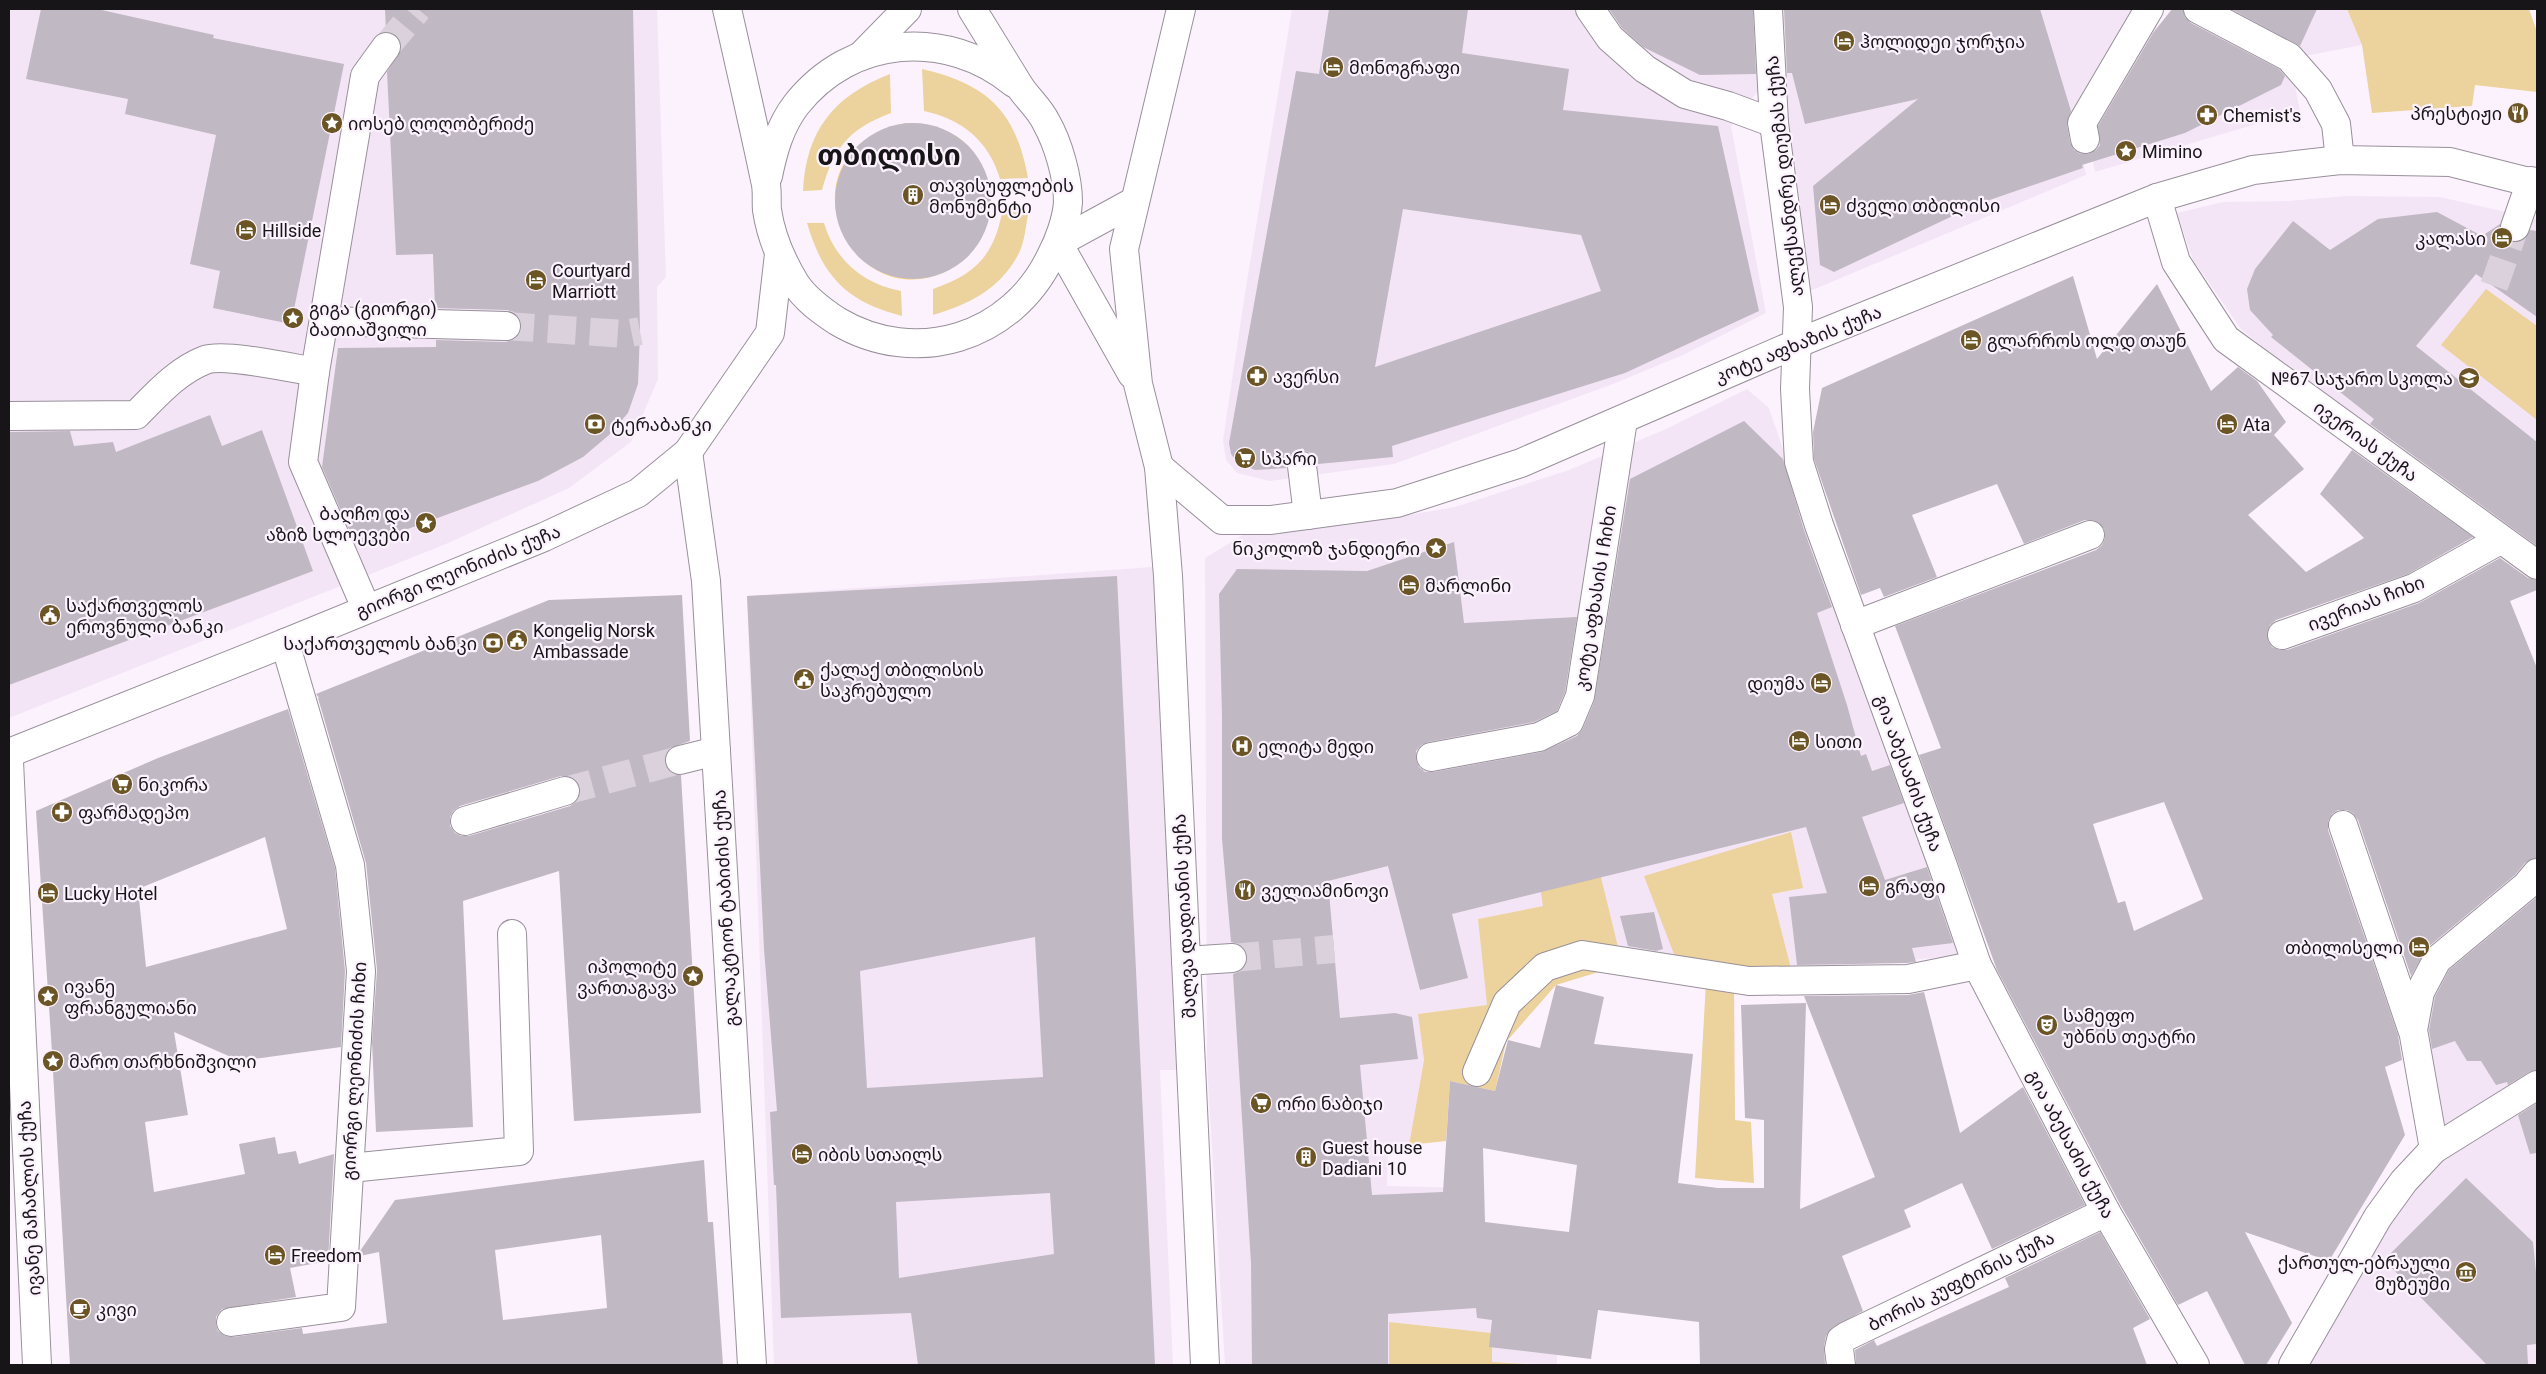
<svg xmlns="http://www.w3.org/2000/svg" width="2546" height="1374" font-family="Roboto,'Noto Sans Georgian',sans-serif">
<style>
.built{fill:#f3e5f6}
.green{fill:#ecd29c}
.water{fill:#fad37f;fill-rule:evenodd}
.building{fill:#c0b8c2;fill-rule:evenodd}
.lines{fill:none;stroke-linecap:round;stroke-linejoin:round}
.minor-tunnel{stroke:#dad1dc;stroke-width:28;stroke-dasharray:28 14;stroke-linecap:butt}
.minor-casing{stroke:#98909a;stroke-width:30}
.major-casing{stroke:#98909a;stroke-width:30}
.minor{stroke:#fff;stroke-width:28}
.major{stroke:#fff;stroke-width:28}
.labels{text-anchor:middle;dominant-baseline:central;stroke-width:4.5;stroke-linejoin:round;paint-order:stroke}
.poi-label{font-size:18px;fill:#181519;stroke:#fcf2fe;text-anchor:start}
.street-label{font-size:18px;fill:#181519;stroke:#fcf2fe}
.town-label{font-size:28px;font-weight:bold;fill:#181519;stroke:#fcf2fe}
</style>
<rect width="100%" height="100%" fill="#fcf2fe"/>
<g class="built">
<path d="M9,9h648l9,268 -9,10 1,92 -27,63 -62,46 -123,56 -437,174z"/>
<path d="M1292,9h469l4,73 -34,44 35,187 -83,42 -70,29 -219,80 -124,17 -33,-8 -11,-13 -3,-20 22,-147z"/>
<path d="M1778,9h354l-5,33 -52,78 11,55 -276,116 -26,-166z"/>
<path d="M2216,9h131l15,36 -57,11z"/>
<path d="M2189,15l79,37 25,24 7,35 -205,61 -10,-47 63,-95z"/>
<path d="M2346,196l94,1 97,22v338l-177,-129 -119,-99 -48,-69 -16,-47 46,-11 65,-1z"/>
<path d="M1747,389l22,19 45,132 -139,48 8,31 140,-49 138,385 -169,17 -20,-78 19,-62 -114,130 -58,-11 -76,-45 -65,13 9,86 -69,9 6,46 -15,85h-21l-1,41 93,2 -5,33 82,15v129l-65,-3v-29l-103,-11v43h-164l-18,-301 -2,-506 46,-28 122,-9 82,-14 114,-37 97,-41z"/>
<path d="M1166,566l25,504h-31l13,295h-399l-27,-769z"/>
<path d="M2537,879v196l-94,59 -20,-112 7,-36z"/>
<path d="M2537,1091v274h-233l81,-146 54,-68z"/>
</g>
<g class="green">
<path d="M2347,9h182l8,23v60l-62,-7 -3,21 -100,7 -10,-68z"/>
<path d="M922,69c65,15 94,42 106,109l-28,1c-11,-38 -38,-60 -76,-68z"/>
<path d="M890,74l1,39c-42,16 -57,34 -69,77l-19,1c3,-61 31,-95 87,-117z"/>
<path d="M1029,210c-3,13 -4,30 -9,41 -18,37 -50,53 -87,64v-26c42,-15 60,-32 69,-76z"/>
<path d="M807,223h17c11,37 39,61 77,68l1,25c-54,-14 -79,-38 -95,-93z"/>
<path d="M2486,289l51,37v94l-96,-75z"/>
<path d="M1791,832l12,56 -31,6 20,78 -115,-10 -33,-86z"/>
<path d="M1596,857l23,94 32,5 -95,29 -50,57 -11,49 -45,-10 -4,60 -37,4 15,-85 -6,-46 69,-9 -9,-86 65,-13 -5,-33z"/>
<path d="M1706,982l28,3 1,135 16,2 3,61 -59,-5z"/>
<path d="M1389,1322l103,11v29l49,3h-152z"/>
</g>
<path class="water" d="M906,123c17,2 35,3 50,13 34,22 44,71 24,104 -11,18 -24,28 -43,35 -78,28 -139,-79 -76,-132 13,-11 28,-15 45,-20zM910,174c44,0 34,62 -3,52 -7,-1 -14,-6 -18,-13 -6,-12 -2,-22 5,-32z"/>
<g class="building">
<path d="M41,9h56l117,26 -1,3 131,26 -53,260 -78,-16 7,-37 -30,-7 26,-129 -91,-21 3,-15 -102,-20z"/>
<path d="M385,9h248l7,322 -2,53 -10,29 -19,22 -26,22 -45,24 -171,63 -13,-3 -32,-74 16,-119 98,-1v-7l70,2 8,-3 6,-5 2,-7 -3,-9 -5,-6 -7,-2 -72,-2 -2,-54 -37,1 -9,-183 15,-24 -2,-8 -4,-5 -10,-3z"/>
<path d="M1329,9h139l-6,44 107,16 -6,41 155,16 41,185 -134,62 -233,73 1,11 -75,7 -4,-8 -5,-4 -8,-2 -9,4 -4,5 -2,9 -31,2 -18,-8 -6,-8 -2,-11 67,-372 23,3zM1403,209l178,26 20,56 -226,76z"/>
<path d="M1609,9h144l3,65 -56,1 -57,-28 -21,-19z"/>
<path d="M1784,9h256l31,102 -4,14 3,17 4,8 6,4h8l8,-4 4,-5 -2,-19 55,-93 19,-24h11l2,8 6,6 88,46 6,7 -4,9 -96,48 -103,32 1,3 -105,36 -144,68 -14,-7 -7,-79 105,-87 -113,25 -13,-51h-5z"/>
<path d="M2231,9h86l-17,37z"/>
<circle cx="913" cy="201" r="78"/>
<path d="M2437,212l45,24 18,-12 3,13 7,5h7l8,-3 5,-9 7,1v86l-61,-43 -60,72 121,96v104l-167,-122 4,-5 -103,-82 2,-2 -23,-25 -3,-21 8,-20 38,-48 37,29 48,-31z"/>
<path d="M2073,276l24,83 60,-75 54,107 27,-24 19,14 29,41 -12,13 30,34 -56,46 58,57 58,-34 -44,-44 32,-44 121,87 -65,37 -132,46 -6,5 -3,8 1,8 4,6 8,3h7l132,-47 81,-45 28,20 9,2v10l-27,11 27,67v190l-12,5 -10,12 -88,73 -16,28 -53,-156 -5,-7 -6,-3h-9l-6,4 -4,7v9l70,205 4,25 -17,7 20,68 -76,126 -84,-29 47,91 -26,42h-21l-38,-74 -29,14 -58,-101 -123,-234 -78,-215 22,-7 -46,-122 201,-76 6,-5 3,-7 -1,-9 -5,-6 -6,-3h-8l-61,24 -27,-60 -85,31 25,62 -53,20 -4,-9 -19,7 -47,-136 -1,-27 9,-44zM2164,802l39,97 -69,32 -9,-30 -7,2 -25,-79z"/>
<path d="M210,415l12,31 40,-16 51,141 -304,114v-253l61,-1 4,15 39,-4 3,10z"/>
<path d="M1744,421l39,38 21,71 28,77 -15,6 30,92 14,51 5,-2 6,17 18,-6 14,38 -42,14 23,63 42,-13 26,76 -41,5 4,14 -10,1 -109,2 -8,-68 38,-4 -21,-66 -354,87 16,64 -48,12 -32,-124 -60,15 12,137 55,-5 17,4 6,42 -58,6 12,130 71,-3 7,-111 45,10 13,-51 32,8 16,-63 48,12 -10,47 99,10 -15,129 40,5h46v-68l-19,-2 -4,-113 65,-2 -6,206 75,-32 -71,-181 104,-1 16,-3 36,141 63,-46 62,118 -93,44 -30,-66 -58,27 7,17 -69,29 21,55 -31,17 -6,8 -2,10 1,19h-125l-1,-43 -101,-12 -7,49 -102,-12 3,-27 -15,-2 -1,-10 -88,6v51h-136l-1,-102 -18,-289 8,-3 5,-7 2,-7 -3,-8 -7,-5 -7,-2 -9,-103v-122l-3,-123 18,-25 130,2 87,-29 10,81 113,-6 -12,75 -8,19 -23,11 -106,20 -7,3 -5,6v9l3,7 6,5h9l108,-20 35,-16 6,-8 11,-26 36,-223zM1483,1148l94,17 -8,67 -84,-10z"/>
<path d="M1117,576l38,789h-237l-7,-52 -130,5 -5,-133h-2l-4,-73 7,-1 -13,-162 -17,-353zM1035,937l8,140 -176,11 -7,-117zM1050,1193l4,61 -155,24 -3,-76z"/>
<path d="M682,595l8,146 -20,7 -5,7v8l4,8 12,4 20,338 -127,8 -15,-250 -96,30 10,226 -97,5 -4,-90 5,-72 -11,-107 -48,-165h1l-3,-4 233,-94zM561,776h8l6,3 5,8v8l-3,6 -7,5 -101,30h-8l-6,-3 -5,-7v-9l3,-6 7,-5z"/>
<path d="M288,709l47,159 10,103 -4,76 -101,14 -66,-29 14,83 -43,7 9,70 91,-18 -6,-30 36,-7 3,17 18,-3 3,13 35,-10 -6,107 -38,7 6,29 -74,12 -6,8v7l2,7 7,5 8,1 69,-9 1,6 84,-11 -8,-71 -19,4v-5l35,-51 309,-40 4,62h5l10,143h-653l-19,-328 -15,-226 122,-53zM265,837l22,92 -141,38 -8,-78zM601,1235l6,73 -104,12 -8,-70z"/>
<path d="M2537,897v173l-8,2 -21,13 -1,-3 -11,3 -15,-24h-14l-12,-20 -23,8 -3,-19 6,-33 14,-27z"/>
<path d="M1654,912l9,37 -7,2 -28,-5 -8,-30z"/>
<path d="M2537,1103v50l-7,1 -12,-39z"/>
<path d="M2466,1178l67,64 4,41v61l-10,1 1,20h-41l-103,-105z"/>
<path d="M2100,1232l50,87 -17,9 14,37h-291l-1,-15 19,-10 3,6 132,-59 -4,-9z"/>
</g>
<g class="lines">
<g class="minor-tunnel">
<path d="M386,47l32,-38"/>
<path d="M2494,286l21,-59"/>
<path d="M506,326l119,8 15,-3"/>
<path d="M565,791l115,-31"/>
<path d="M1232,958l102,-9"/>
</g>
<g class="minor-casing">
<g id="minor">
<path d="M1590,9l20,29 35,31 40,25 43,12 46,17"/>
<path d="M1768,9l6,114 24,184 -3,82 4,73 20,63 124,341 34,99 129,247 89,153"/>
<path d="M2198,9l91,48 29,33 18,34 4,36"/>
<path d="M2085,139l-3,-16 67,-114"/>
<path d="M2157,198l19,64 50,77 311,226"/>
<path d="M2515,227l16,-46"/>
<path d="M324,321l182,5"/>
<path d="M9,416l127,-1c21,-21 41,-44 69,-55 19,-7 87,8 110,12"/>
<path d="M688,452l18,129 46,784"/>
<path d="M1302,466l6,49"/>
<path d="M1159,467l63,53h49l126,-17 124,-40 277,-120 359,-145 96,-28 87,-10 110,2 87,22"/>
<path d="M366,608l-63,-146 12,-90 50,-296 21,-29"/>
<path d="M1855,625l235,-90"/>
<path d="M2282,635l132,-47 86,-48"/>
<path d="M1431,757l108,-20 30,-15 11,-26 43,-276"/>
<path d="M680,760l36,-9"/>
<path d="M9,761l28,604"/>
<path d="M465,821l100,-30"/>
<path d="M2343,825l69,204"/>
<path d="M1186,961l46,-3"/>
<path d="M1477,1072l30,-69 38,-36 37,-12 167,26 159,-2 69,-14"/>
<path d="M2434,1149l103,-64"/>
<path d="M350,1168l169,-17 -7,-217"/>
<path d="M231,1322l110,-15 20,-336 -11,-106 -65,-222"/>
<path d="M1841,1365l-2,-16 2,-9 6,-4 259,-124"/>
<path d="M2293,1365l85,-148 26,-36 30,-32 -21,-119 7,-38 17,-32 89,-74 11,-13"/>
</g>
</g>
<g class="major-casing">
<g id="major">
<path d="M727,9c13,57 26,114 38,171 3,10 1,20 2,30 4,27 14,50 28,73 10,16 27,28 42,38 79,47 175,17 214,-65 8,-15 16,-37 17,-54 0,-25 -10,-59 -22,-80 -6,-13 -18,-23 -26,-35 -16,-26 -32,-52 -48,-78"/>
<path d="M1181,9l-57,240 14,135 21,83 9,109 37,789"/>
<path d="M861,56l46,-47"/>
<path d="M768,176c5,-25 12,-50 28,-71 55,-70 150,-77 218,-22"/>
<path d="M1058,243l74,131"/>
<path d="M1058,243l77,-42"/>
<path d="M9,753l276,-110 259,-106 94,-44 50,-41 82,-119 9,-79"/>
</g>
</g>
<use href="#minor" class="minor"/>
<use href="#major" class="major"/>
</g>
<defs>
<g id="hotel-disc" transform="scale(1.125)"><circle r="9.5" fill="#6b5525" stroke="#fcf2fe"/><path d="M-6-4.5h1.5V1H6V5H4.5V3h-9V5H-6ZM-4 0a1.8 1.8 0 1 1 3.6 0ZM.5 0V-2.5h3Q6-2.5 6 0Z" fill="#fff"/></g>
<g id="restaurant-disc" transform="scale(1.125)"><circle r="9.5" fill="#6b5525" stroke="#fcf2fe"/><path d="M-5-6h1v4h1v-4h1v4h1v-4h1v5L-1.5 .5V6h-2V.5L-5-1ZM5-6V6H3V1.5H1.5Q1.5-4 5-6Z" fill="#fff"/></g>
<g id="pharmacy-disc" transform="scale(1.125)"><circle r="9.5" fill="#6b5525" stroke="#fcf2fe"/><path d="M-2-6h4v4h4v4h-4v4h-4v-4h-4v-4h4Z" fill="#fff"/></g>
<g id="sight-disc" transform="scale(1.125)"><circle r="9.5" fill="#6b5525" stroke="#fcf2fe"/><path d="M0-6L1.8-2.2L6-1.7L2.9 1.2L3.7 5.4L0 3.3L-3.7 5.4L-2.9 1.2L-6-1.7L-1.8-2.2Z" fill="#fff"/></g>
<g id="building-disc" transform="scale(1.125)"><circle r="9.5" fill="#6b5525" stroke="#fcf2fe"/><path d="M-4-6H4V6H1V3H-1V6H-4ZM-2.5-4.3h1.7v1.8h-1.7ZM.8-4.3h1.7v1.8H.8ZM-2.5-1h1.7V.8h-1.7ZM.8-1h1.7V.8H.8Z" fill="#fff"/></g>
<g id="school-disc" transform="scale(1.125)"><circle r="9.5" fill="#6b5525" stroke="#fcf2fe"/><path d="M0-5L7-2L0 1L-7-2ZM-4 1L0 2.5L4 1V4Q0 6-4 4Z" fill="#fff"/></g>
<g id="bank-disc" transform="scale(1.125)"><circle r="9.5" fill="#6b5525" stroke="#fcf2fe"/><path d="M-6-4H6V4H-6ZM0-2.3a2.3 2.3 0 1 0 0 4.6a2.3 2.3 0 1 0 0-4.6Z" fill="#fff"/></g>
<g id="supermarket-disc" transform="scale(1.125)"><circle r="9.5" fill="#6b5525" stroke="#fcf2fe"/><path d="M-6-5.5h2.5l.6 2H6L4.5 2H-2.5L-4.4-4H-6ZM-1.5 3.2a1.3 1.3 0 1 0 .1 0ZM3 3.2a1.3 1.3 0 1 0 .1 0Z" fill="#fff"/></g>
<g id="civic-disc" transform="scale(1.125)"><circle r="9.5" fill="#6b5525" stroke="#fcf2fe"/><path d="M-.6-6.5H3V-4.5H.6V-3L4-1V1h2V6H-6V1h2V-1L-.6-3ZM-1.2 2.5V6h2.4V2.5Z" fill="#fff"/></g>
<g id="hospital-disc" transform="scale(1.125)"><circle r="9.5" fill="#6b5525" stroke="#fcf2fe"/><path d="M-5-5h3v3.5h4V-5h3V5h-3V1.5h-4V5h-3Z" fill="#fff"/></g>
<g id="theatre-disc" transform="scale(1.125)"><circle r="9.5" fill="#6b5525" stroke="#fcf2fe"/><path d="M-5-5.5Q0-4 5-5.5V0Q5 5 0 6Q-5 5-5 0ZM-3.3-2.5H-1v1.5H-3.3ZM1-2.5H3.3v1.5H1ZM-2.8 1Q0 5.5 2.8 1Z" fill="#fff"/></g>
<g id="museum-disc" transform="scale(1.125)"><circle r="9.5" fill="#6b5525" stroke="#fcf2fe"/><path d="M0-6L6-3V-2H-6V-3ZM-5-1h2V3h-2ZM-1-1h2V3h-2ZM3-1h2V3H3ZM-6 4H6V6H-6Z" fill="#fff"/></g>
<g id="cafe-disc" transform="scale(1.125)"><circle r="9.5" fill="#6b5525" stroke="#fcf2fe"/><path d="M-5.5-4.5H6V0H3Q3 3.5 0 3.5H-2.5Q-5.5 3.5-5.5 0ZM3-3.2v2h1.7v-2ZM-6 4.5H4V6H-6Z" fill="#fff"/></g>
</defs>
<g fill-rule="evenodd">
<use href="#hotel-disc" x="1844" y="41"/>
<use href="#hotel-disc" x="1333" y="67"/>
<use href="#restaurant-disc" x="2518" y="113"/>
<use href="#pharmacy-disc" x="2207" y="115"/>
<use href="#sight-disc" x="332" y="123"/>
<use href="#sight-disc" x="2126" y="151"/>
<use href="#building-disc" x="913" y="195"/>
<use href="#hotel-disc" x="1830" y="205"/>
<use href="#hotel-disc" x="246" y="230"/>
<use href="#hotel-disc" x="2502" y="238"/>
<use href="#hotel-disc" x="536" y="280"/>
<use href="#sight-disc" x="293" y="318"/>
<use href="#hotel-disc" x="1971" y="340"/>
<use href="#pharmacy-disc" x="1257" y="376"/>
<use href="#school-disc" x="2469" y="378"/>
<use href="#bank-disc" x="595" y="424"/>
<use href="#hotel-disc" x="2227" y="424"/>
<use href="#supermarket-disc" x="1245" y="458"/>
<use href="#sight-disc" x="426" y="523"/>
<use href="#sight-disc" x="1436" y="548"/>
<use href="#hotel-disc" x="1409" y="585"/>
<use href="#civic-disc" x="50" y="615"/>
<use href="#civic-disc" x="517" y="640"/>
<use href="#bank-disc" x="493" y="643"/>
<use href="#civic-disc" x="804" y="679"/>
<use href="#hotel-disc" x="1821" y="683"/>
<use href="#hotel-disc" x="1799" y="741"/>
<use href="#hospital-disc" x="1242" y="746"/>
<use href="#supermarket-disc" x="122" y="784"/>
<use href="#pharmacy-disc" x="62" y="812"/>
<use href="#hotel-disc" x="1869" y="886"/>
<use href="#restaurant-disc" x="1245" y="890"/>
<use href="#hotel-disc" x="48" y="893"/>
<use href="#hotel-disc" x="2419" y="947"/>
<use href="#sight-disc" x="693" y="976"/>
<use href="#sight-disc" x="48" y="996"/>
<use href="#theatre-disc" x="2047" y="1025"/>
<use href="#sight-disc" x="53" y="1061"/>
<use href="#supermarket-disc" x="1261" y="1103"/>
<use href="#hotel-disc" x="802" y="1154"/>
<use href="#building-disc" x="1306" y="1157"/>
<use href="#hotel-disc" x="275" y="1255"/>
<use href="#museum-disc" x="2466" y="1272"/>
<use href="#cafe-disc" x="80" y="1309"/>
</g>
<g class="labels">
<g class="poi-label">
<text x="1860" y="41">ჰოლიდეი ჯორჯია</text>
<text x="1349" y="67">მონოგრაფი</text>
<text x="2502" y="113" text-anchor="end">პრესტიჟი</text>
<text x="2223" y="115">Chemist's</text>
<text x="348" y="123">იოსებ ღოღობერიძე</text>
<text x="2142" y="151">Mimino</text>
<text x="929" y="185">თავისუფლების<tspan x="929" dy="21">მონუმენტი</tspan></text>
<text x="1846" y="205">ძველი თბილისი</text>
<text x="262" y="230">Hillside</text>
<text x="2486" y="238" text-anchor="end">კალასი</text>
<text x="552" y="270">Courtyard<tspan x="552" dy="21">Marriott</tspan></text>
<text x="309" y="308">გიგა (გიორგი)<tspan x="309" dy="21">ბათიაშვილი</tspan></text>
<text x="1987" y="340">გლარროს ოლდ თაუნ</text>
<text x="1273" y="376">ავერსი</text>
<text x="2453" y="378" text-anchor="end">№67 საჯარო სკოლა</text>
<text x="611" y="424">ტერაბანკი</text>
<text x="2243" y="424">Ata</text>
<text x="1261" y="458">სპარი</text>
<text x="410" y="513" text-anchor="end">ბაღჩო და<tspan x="410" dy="21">აზიზ სლოევები</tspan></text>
<text x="1420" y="548" text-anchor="end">ნიკოლოზ ჯანდიერი</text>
<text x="1425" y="585">მარლინი</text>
<text x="66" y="605">საქართველოს<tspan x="66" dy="21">ეროვნული ბანკი</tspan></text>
<text x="533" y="630">Kongelig Norsk<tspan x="533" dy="21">Ambassade</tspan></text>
<text x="477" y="643" text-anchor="end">საქართველოს ბანკი</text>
<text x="820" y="669">ქალაქ თბილისის<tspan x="820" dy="21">საკრებულო</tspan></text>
<text x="1805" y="683" text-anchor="end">დიუმა</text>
<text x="1815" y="741">სითი</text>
<text x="1258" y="746">ელიტა მედი</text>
<text x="138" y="784">ნიკორა</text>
<text x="78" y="812">ფარმადეპო</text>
<text x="1885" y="886">გრაფი</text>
<text x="1261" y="890">ველიამინოვი</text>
<text x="64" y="893">Lucky Hotel</text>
<text x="2403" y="947" text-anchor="end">თბილისელი</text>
<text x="677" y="966" text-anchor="end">იპოლიტე<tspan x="677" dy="21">ვართაგავა</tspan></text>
<text x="64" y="986">ივანე<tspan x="64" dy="21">ფრანგულიანი</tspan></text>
<text x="2063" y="1015">სამეფო<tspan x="2063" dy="21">უბნის თეატრი</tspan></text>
<text x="69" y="1061">მარო თარხნიშვილი</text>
<text x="1277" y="1103">ორი ნაბიჯი</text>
<text x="1322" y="1147">Guest house<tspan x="1322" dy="21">Dadiani 10</tspan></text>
<text x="818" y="1154">იბის სთაილს</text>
<text x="291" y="1255">Freedom</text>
<text x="2450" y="1262" text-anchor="end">ქართულ-ებრაული<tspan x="2450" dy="21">მუზეუმი</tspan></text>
<text x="96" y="1309">კივი</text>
</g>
<g class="street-label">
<text transform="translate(1784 176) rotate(-96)">ალექსანდრე დიუმას ქუჩა</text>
<text transform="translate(1798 344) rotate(-22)">კოტე აფხაზის ქუჩა</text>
<text transform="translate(2366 441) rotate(36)">ივერიას ქუჩა</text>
<text transform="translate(458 571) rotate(-22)">გიორგი ლეონიძის ქუჩა</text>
<text transform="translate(1595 598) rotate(-81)">კოტე აფხასის I ჩიხი</text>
<text transform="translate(2366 603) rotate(-21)">ივერიას ჩიხი</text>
<text transform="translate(1909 773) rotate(70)">გია აბესაძის ქუჩა</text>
<text transform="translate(725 908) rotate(-93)">გალაკტიონ ტაბიძის ქუჩა</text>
<text transform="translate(1184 916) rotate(-93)">შალვა დადიანის ქუჩა</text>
<text transform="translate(354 1071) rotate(-87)">გიორგი ლეონიძის ჩიხი</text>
<text transform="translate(2071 1144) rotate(62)">გია აბესაძის ქუჩა</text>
<text transform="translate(29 1198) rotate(-93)">ივანე მაჩაბლის ქუჩა</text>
<text transform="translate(1961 1281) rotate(-26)">ბორის კუფტინის ქუჩა</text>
</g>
<g class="town-label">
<text x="889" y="155">თბილისი</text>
</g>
</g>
<rect width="2546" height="1374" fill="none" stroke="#181519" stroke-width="20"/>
</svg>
